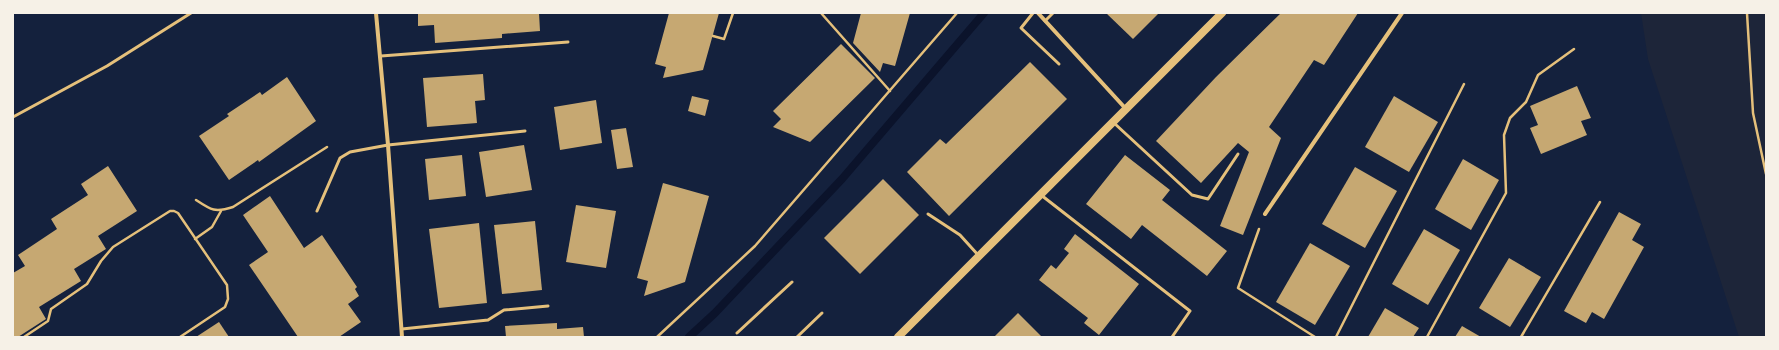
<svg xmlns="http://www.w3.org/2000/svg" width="1779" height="350" font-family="Spectral,serif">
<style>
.green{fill:#1d2539}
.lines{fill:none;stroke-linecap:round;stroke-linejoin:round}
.stream{stroke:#0b132b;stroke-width:8}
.building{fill:#c6a872}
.path{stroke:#e5c07b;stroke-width:2.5}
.service{stroke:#e5c07b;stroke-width:3}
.minor{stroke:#e5c07b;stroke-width:4}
.secondary{stroke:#e5c07b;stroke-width:8}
</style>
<rect width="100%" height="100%" fill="#14213d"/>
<path class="green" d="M1641,13h125v324h-27l-91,-278z"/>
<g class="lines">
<path class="stream" d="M689,337l26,-24 127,-134 142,-166"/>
</g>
<g class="building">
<path d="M418,13h121l1,18 -38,3v4l-67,5 -1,-18 -16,1z"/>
<path d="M669,13h50l-16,57 -40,8 3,-11 -11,-3z"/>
<path d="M861,13h49l-15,53 -12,-3 -3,9 -27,-29z"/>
<path d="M1106,13h53l-26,26z"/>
<path d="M1281,13h77l-34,52 -10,-5 -45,67 12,11 -38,97 -23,-9 29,-74 -11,-9 -37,40 -45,-42 60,-64z"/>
<path d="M841,44l34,34 -65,64 -37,-15 8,-8 -8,-8z"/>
<path d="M1030,62l37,37 -118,117 -42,-44 33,-33 6,5z"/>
<path d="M483,74l2,26 -10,1 2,22 -50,4 -4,-49z"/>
<path d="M287,77l29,44 -57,41 -1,-2 -29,20 -30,-44 30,-20 -2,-2 33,-22 2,3z"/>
<path d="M1577,86l14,32 -10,3 6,14 -46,19 -11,-26 8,-3 -8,-19z"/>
<path d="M692,96l17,4 -4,16 -17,-5z"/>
<path d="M1394,96l44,26 -29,50 -44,-25z"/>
<path d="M596,100l6,43 -42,7 -6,-43z"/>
<path d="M626,128l7,39 -16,2 -6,-39z"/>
<path d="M524,145l8,45 -46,7 -7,-45z"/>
<path d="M462,155l4,41 -37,4 -4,-41z"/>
<path d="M1125,155l45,35 -8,10 65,51 -20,25 -65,-51 -11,14 -45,-35z"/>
<path d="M1463,159l36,21 -28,50 -36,-21z"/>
<path d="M108,166l29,45 -39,25 8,13 -32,20 7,12 -42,26 7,12 -28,18h-5v-64l12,-7 -7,-11 39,-26 -6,-10 37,-24 -7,-11z"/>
<path d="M1355,167l42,24 -32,57 -43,-24z"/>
<path d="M883,179l36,36 -59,59 -36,-36z"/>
<path d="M663,183l46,13 -24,86 -41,14 4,-15 -11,-3z"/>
<path d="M270,196l34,52 18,-13 35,52 -2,2 4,7 -11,8 13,18 -22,15h-41l-49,-72 19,-13 -25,-37z"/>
<path d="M576,205l40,6 -10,57 -40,-6z"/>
<path d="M1619,212l22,12 -9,16 12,7 -40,72 -12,-7 -6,11 -22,-12z"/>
<path d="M535,221l7,69 -40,4 -8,-69z"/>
<path d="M479,223l8,80 -48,5 -10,-79z"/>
<path d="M1424,229l36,21 -32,55 -36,-21z"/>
<path d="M1075,234l64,50 -40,51 -15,-12 4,-5 -49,-38 12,-15 5,4 13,-16 -5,-4z"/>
<path d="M1310,243l40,23 -35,59 -39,-23z"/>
<path d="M1509,258l32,19 -31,50 -31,-19z"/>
<path d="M1385,308l34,20 -6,9h-45z"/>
<path d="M1018,313l24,24h-48z"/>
<path d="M219,322l10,15h-33z"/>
<path d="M557,323v6l26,-2 1,10h-78l-1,-11z"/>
<path d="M1462,326l19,11h-26z"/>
</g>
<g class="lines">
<g class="path">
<path d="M821,13l69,78"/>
<path d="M1747,13l6,100 13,61"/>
<path d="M713,36l11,3 9,-26"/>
<path d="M196,200c15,10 19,13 37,7l94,-60"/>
<path d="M1259,229l-21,59 77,49"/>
<path d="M195,239l17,-12 9,-16"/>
<path d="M24,337l24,-16 3,-12 36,-25 14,-23 12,-14 57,-36h4l4,2 49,72 1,14 -3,8 -45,30"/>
<path d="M657,337l98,-91 202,-233"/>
<path d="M1336,337l128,-253"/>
<path d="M1427,337l79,-144 -2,-58 6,-17 16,-16 12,-27 36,-26"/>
<path d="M1521,337l79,-135"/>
</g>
<g class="service">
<path d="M1033,13l-12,15 38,36"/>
<path d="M1045,21l8,-8"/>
<path d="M381,56l187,-14"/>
<path d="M13,117l94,-51 84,-53"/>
<path d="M1114,123l78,72 16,4 30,-45"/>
<path d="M1041,195l149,116 -18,26"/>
<path d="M317,211l23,-53 10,-6 38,-7 137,-14"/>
<path d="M928,214l32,21 19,21"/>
<path d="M402,329l86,-9 16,-10 44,-4"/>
<path d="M737,333l55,-51"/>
<path d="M797,337l25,-24"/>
</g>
<g class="minor">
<path d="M376,13l12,132 14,192"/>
<path d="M1038,13l88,96"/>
<path d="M1265,214l137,-201"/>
</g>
<path class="secondary" d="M898,337l324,-324"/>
</g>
<rect width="1779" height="350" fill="none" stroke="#f6f1e7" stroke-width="28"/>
</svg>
